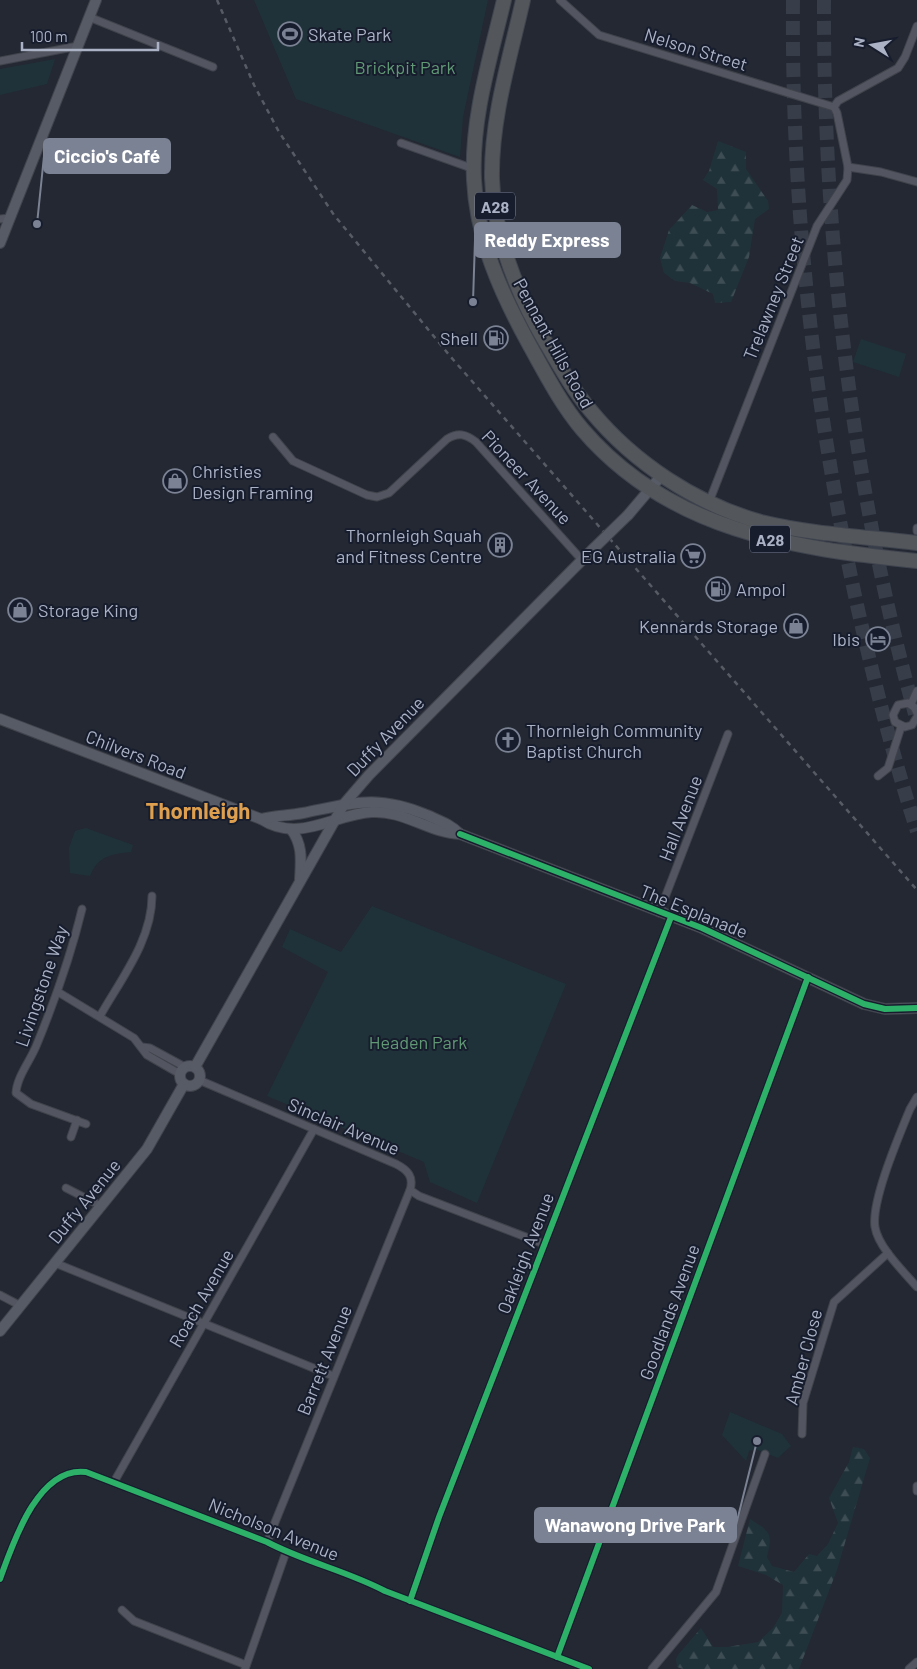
<svg xmlns="http://www.w3.org/2000/svg" width="917" height="1669" font-family="Barlow,sans-serif">
<style>
.green{fill:#203239}
.forest{fill:url(#forest-firs)}
.lines{fill:none;stroke-linecap:round;stroke-linejoin:round}
.highway-tunnel{stroke:#373d49;stroke-width:14;stroke-dasharray:14 7;stroke-linecap:butt}
.street-casing{stroke:#40434b;stroke-width:9}
.secondary-casing{stroke:#40434b;stroke-width:12}
.highway-casing{stroke:#3f444f;stroke-width:16}
.street{stroke:#535661;stroke-width:7}
.secondary{stroke:#575b66;stroke-width:10}
.highway{stroke:#53565a;stroke-width:14}
.rail{stroke:#575b64;stroke-width:2.5;stroke-dasharray:5 5;stroke-linecap:butt}
.secondary-bridge-casing{stroke:#40434b;stroke-width:12;stroke-linecap:butt}
.secondary-bridge{stroke:#575b66;stroke-width:10}
.cycleway-casing{stroke:#171d2d;stroke-width:9}
.cycleway{stroke:#2db169;stroke-width:6}
.labels{text-anchor:middle;dominant-baseline:central;stroke-width:4;stroke-linejoin:round;paint-order:stroke}
.shield{fill:#171d2d;stroke:#7f8598;stroke-width:1}
.shield-label{font-size:16px;font-weight:bold;fill:#abb2c6}
.poi-label{font-size:18px;fill:#abb2c6;stroke:#171d2d;text-anchor:start}
.street-label{font-size:18px;fill:#abb2c6;stroke:#171d2d}
.park-label{font-size:18px;fill:#619975;stroke:#171d2d}
.district-label{font-size:22px;font-weight:bold;fill:#de9f4e;stroke:#171d2d}
.leader{fill:none;stroke:#7b8293;stroke-width:2}
.callout-dot{fill:#7b8293;stroke:#171d2d;stroke-width:2}
.callout{fill:#7b8293;stroke:#7b8293;stroke-width:2}
.callout-label{font-size:19px;text-anchor:middle;font-weight:bold;fill:#fff}
</style>
<defs>
<pattern id="forest-firs" width="22" height="20" patternUnits="userSpaceOnUse" patternTransform="scale(1.25)"><rect width="22" height="20" fill="#203239"/><path d="M5 1l3.5 6h-7zM16 11l3.5 6h-7z" fill="#3e4d54"/></pattern>
</defs>
<rect width="100%" height="100%" fill="#232833"/>
<g class="green">
<path d="M254,0h234l-25,117 -3,40 -164,-58z"/>
<path d="M55,59l-8,25 -47,11v-26z"/>
<path d="M861,339l45,15 -7,23 -46,-15z"/>
<path d="M86,828l47,17 -2,7c-20,2 -33,4 -41,24l-20,-3 -1,-25 6,-17z"/>
<path d="M372,906l194,78 -89,219 -47,-21 -6,-20 -157,-66 61,-124 -46,-25 8,-18 51,23z"/>
<path d="M730,1412l52,22 9,12 -13,12 -23,-9 -6,2 -3,10 -24,-26z"/>
</g>
<g class="forest">
<path d="M718,141l28,11v17l22,32 1,8 -14,10 -6,38 -18,45 -16,1 -2,-9 -23,-11 -15,-2 -11,-8 -4,-15 9,-28 23,-25 15,7 11,-2 -1,-21 -14,-9 6,-9z"/>
<path d="M853,1447l11,2 6,9 -33,112 -38,99h-116l-6,-2 -1,-8 2,-4 23,-27 12,19h14l31,-5 15,-14 9,-15 1,-28 -17,-10 -28,-9 12,-47c20,13 23,13 17,38l5,9 22,6 15,-18 8,2 11,-12 10,-21 -9,-25 20,-36z"/>
</g>
<g class="lines">
<g class="highway-tunnel">
<path d="M793,0c-2,203 21,407 64,605 17,76 36,152 60,226"/>
<path d="M824,0c-1,236 28,487 91,714"/>
</g>
<g class="street-casing">
<g id="street">
<path d="M560,0l39,35 235,72"/>
<path d="M89,17l124,50"/>
<path d="M0,61l78,-15"/>
<path d="M834,107l4,-6 60,-33 7,-11 12,-31"/>
<path d="M401,143l73,26"/>
<path d="M848,167l33,5 36,10"/>
<path d="M0,219l10,-1"/>
<path d="M273,437l20,24 74,34 10,2 12,-4 58,-54c11,-7 19,-5 29,3l105,117"/>
<path d="M709,502l108,-276 30,-46 1,-13 -11,-54 -3,-6"/>
<path d="M917,528v3"/>
<path d="M911,704l6,-13"/>
<path d="M917,713l-3,-6 -6,-4 -10,2 -5,10 2,7 10,5 7,-2 5,-8"/>
<path d="M878,776l10,-8 13,-41"/>
<path d="M82,909c-11,46 -27,91 -45,135 -6,16 -20,32 -21,49l15,11 55,20"/>
<path d="M659,913l69,-179"/>
<path d="M58,992l76,46 13,17 33,19"/>
<path d="M100,1016c21,-37 52,-76 52,-120"/>
<path d="M142,1047l8,1 35,19"/>
<path d="M199,1080l197,84c12,6 18,13 14,26l9,6 125,48"/>
<path d="M917,1097l-7,12c-11,27 -39,92 -35,118 3,20 29,45 42,60"/>
<path d="M71,1137l6,-17"/>
<path d="M66,1188l35,18"/>
<path d="M55,1263l278,113"/>
<path d="M0,1295l21,11"/>
<path d="M802,1434l1,-31 31,-101 54,-49"/>
<path d="M114,1482l200,-353"/>
<path d="M917,1486v5"/>
<path d="M267,1542l143,-352"/>
<path d="M0,1579c13,-36 38,-113 86,-107l181,70c38,20 80,29 118,49l204,78"/>
<path d="M410,1601l29,-84 232,-600"/>
<path d="M122,1610l12,11 112,44"/>
<path d="M557,1657l251,-680"/>
<path d="M245,1669l41,-117"/>
<path d="M652,1669l64,-77 49,-138"/>
<path d="M909,1669l8,-7"/>
</g>
</g>
<g class="secondary-casing">
<g id="secondary">
<path d="M0,243l96,-243"/>
<path d="M628,515l34,-40"/>
<path d="M0,719l261,100c39,25 72,-5 111,-7 32,-2 57,21 88,22l242,94 162,76 21,5 32,-1"/>
<path d="M261,819c14,-4 27,-3 42,-6 51,-10 73,-19 124,2 13,6 23,9 33,19"/>
<path d="M291,829c12,16 10,31 9,50"/>
<circle cx="190" cy="1076" r="10"/>
<path d="M195,1067l149,-263 25,-29 224,-226"/>
<path d="M0,1331l147,-182 37,-65"/>
</g>
</g>
<g class="highway-casing">
<g id="highway">
<path d="M504,0c-14,59 -33,119 -30,180 3,60 27,113 55,164 16,29 32,60 53,85 87,102 209,119 335,132"/>
<path d="M523,0c-13,58 -32,118 -31,178 2,59 24,113 53,163 14,24 28,49 46,70 43,52 105,93 170,111 49,12 106,15 156,21"/>
</g>
</g>
<use href="#street" class="street"/>
<use href="#secondary" class="secondary"/>
<use href="#highway" class="highway"/>
<path class="rail" d="M217,0l37,85 25,47 55,83 116,141 467,534"/>
<g class="secondary-bridge-casing">
<path id="secondary-bridge" d="M593,549l35,-34"/>
</g>
<use href="#secondary-bridge" class="secondary-bridge"/>
<g class="cycleway-casing">
<g id="cycleway">
<path d="M460,834l242,94 162,76 21,5 32,-1"/>
<path d="M0,1579c13,-36 38,-113 86,-107l181,70c38,20 80,29 118,49l204,78"/>
<path d="M410,1601l29,-84 232,-600"/>
<path d="M557,1657l251,-680"/>
</g>
</g>
<use href="#cycleway" class="cycleway"/>
</g>
<defs>
<g id="stadium-ring" transform="scale(1.25)"><circle r="9.5" fill="#171d2d" stroke="#7b8293" stroke-width="1.5"/><path d="M0-5a6.5 5 0 1 0 0 10a6.5 5 0 1 0 0-10ZM-3.5-1.8h7v3.6h-7Z" fill="#7b8293"/></g>
<g id="fuel-ring" transform="scale(1.25)"><circle r="9.5" fill="#171d2d" stroke="#7b8293" stroke-width="1.5"/><path d="M-5.5-6h7V0h2V4h1.3V-2.5L3-4.5l.8-.8L6-3V5H2.5V1h-1V6h-7ZM-4.2-4.7v3.2H.2V-4.7Z" fill="#7b8293"/></g>
<g id="shop-ring" transform="scale(1.25)"><circle r="9.5" fill="#171d2d" stroke="#7b8293" stroke-width="1.5"/><path d="M-5-2.5h2.3a2.7 3.5 0 0 1 5.4 0H5L5.5 6h-11ZM-1.5-2.5h3a1.5 2.3 0 0 0-3 0Z" fill="#7b8293"/></g>
<g id="building-ring" transform="scale(1.25)"><circle r="9.5" fill="#171d2d" stroke="#7b8293" stroke-width="1.5"/><path d="M-4-6H4V6H1V3H-1V6H-4ZM-2.5-4.3h1.7v1.8h-1.7ZM.8-4.3h1.7v1.8H.8ZM-2.5-1h1.7V.8h-1.7ZM.8-1h1.7V.8H.8Z" fill="#7b8293"/></g>
<g id="supermarket-ring" transform="scale(1.25)"><circle r="9.5" fill="#171d2d" stroke="#7b8293" stroke-width="1.5"/><path d="M-6-5.5h2.5l.6 2H6L4.5 2H-2.5L-4.4-4H-6ZM-1.5 3.2a1.3 1.3 0 1 0 .1 0ZM3 3.2a1.3 1.3 0 1 0 .1 0Z" fill="#7b8293"/></g>
<g id="hotel-ring" transform="scale(1.25)"><circle r="9.5" fill="#171d2d" stroke="#7b8293" stroke-width="1.5"/><path d="M-6-4.5h1.5V1H6V5H4.5V3h-9V5H-6ZM-4 0a1.8 1.8 0 1 1 3.6 0ZM.5 0V-2.5h3Q6-2.5 6 0Z" fill="#7b8293"/></g>
<g id="church-ring" transform="scale(1.25)"><circle r="9.5" fill="#171d2d" stroke="#7b8293" stroke-width="1.5"/><path d="M-1.2-6h2.4v3.5h3.3v2.4h-3.3V6h-2.4V-.1h-3.3v-2.4h3.3Z" fill="#7b8293"/></g>
</defs>
<g fill-rule="evenodd">
<use href="#stadium-ring" x="290" y="34"/>
<use href="#fuel-ring" x="496" y="338"/>
<use href="#shop-ring" x="175" y="481"/>
<use href="#building-ring" x="500" y="545"/>
<use href="#supermarket-ring" x="693" y="556"/>
<use href="#fuel-ring" x="718" y="589"/>
<use href="#shop-ring" x="20" y="610"/>
<use href="#shop-ring" x="796" y="626"/>
<use href="#hotel-ring" x="878" y="639"/>
<use href="#church-ring" x="508" y="740"/>
</g>
<g class="labels">
<g class="shield">
<rect x="475" y="192.5" width="40" height="27" rx="4"/>
<rect x="750" y="525.5" width="40" height="27" rx="4"/>
</g>
<g class="shield-label">
<text x="495" y="206">A28</text>
<text x="770" y="539">A28</text>
</g>
<g class="poi-label">
<text x="308" y="34">Skate Park</text>
<text x="478" y="338" text-anchor="end">Shell</text>
<text x="192" y="471">Christies<tspan x="192" dy="21">Design Framing</tspan></text>
<text x="482" y="535" text-anchor="end">Thornleigh Squah<tspan x="482" dy="21">and Fitness Centre</tspan></text>
<text x="676" y="556" text-anchor="end">EG Australia</text>
<text x="736" y="589">Ampol</text>
<text x="38" y="610">Storage King</text>
<text x="778" y="626" text-anchor="end">Kennards Storage</text>
<text x="860" y="639" text-anchor="end">Ibis</text>
<text x="526" y="730">Thornleigh Community<tspan x="526" dy="21">Baptist Church</tspan></text>
</g>
<g class="street-label">
<text transform="translate(696 49) rotate(17)">Nelson Street</text>
<text transform="translate(773 298) rotate(-68)">Trelawney Street</text>
<text transform="translate(554 343) rotate(61)">Pennant Hills Road</text>
<text transform="translate(527 477) rotate(47)">Pioneer Avenue</text>
<text transform="translate(385 736) rotate(-46)">Duffy Avenue</text>
<text transform="translate(136 754) rotate(21)">Chilvers Road</text>
<text transform="translate(680 818) rotate(-69)">Hall Avenue</text>
<text transform="translate(694 911) rotate(22)">The Esplanade</text>
<text transform="translate(41 986) rotate(-71)">Livingstone Way</text>
<text transform="translate(344 1126) rotate(23)">Sinclair Avenue</text>
<text transform="translate(84 1201) rotate(-51)">Duffy Avenue</text>
<text transform="translate(525 1253) rotate(-69)">Oakleigh Avenue</text>
<text transform="translate(201 1298) rotate(-60)">Roach Avenue</text>
<text transform="translate(669 1312) rotate(-70)">Goodlands Avenue</text>
<text transform="translate(803 1357) rotate(-75)">Amber Close</text>
<text transform="translate(324 1360) rotate(-68)">Barrett Avenue</text>
<text transform="translate(274 1529) rotate(22)">Nicholson Avenue</text>
</g>
<g class="park-label">
<text x="405" y="67">Brickpit Park</text>
<text x="418" y="1042">Headen Park</text>
</g>
<g class="district-label">
<text x="198" y="810">Thornleigh</text>
</g>
</g>
<path class="leader" d="M37 224L44 156M473 302L475 240M757 1441L736 1525"/>
<g class="callout-dot">
<circle cx="37" cy="224" r="5"/>
<circle cx="473" cy="302" r="5"/>
<circle cx="757" cy="1441" r="5"/>
</g>
<g class="callout">
<rect x="44" y="139" width="126" height="34" rx="5"/>
<rect x="475" y="223" width="145" height="34" rx="5"/>
<rect x="535" y="1508" width="201" height="34" rx="5"/>
</g>
<g class="callout-label">
<text x="107" y="163">Ciccio's Café</text>
<text x="547" y="247">Reddy Express</text>
<text x="635" y="1532">Wanawong Drive Park</text>
</g>
<g transform="translate(872 45) rotate(281)" stroke="#171d2d" stroke-width="4" paint-order="stroke">
<path d="M0-4L9 19L0 12L-9 19Z" fill="#abb2c6"/>
<text y="-8" font-size="14" font-weight="bold" text-anchor="middle" fill="#abb2c6">N</text>
</g>
<path d="M22 42v8h136v-8" fill="none" stroke="#abb2c6" stroke-width="2.5"/>
<text x="30" y="42" font-size="15" fill="#abb2c6" stroke="#171d2d" stroke-width="4" paint-order="stroke">100 m</text>
</svg>
